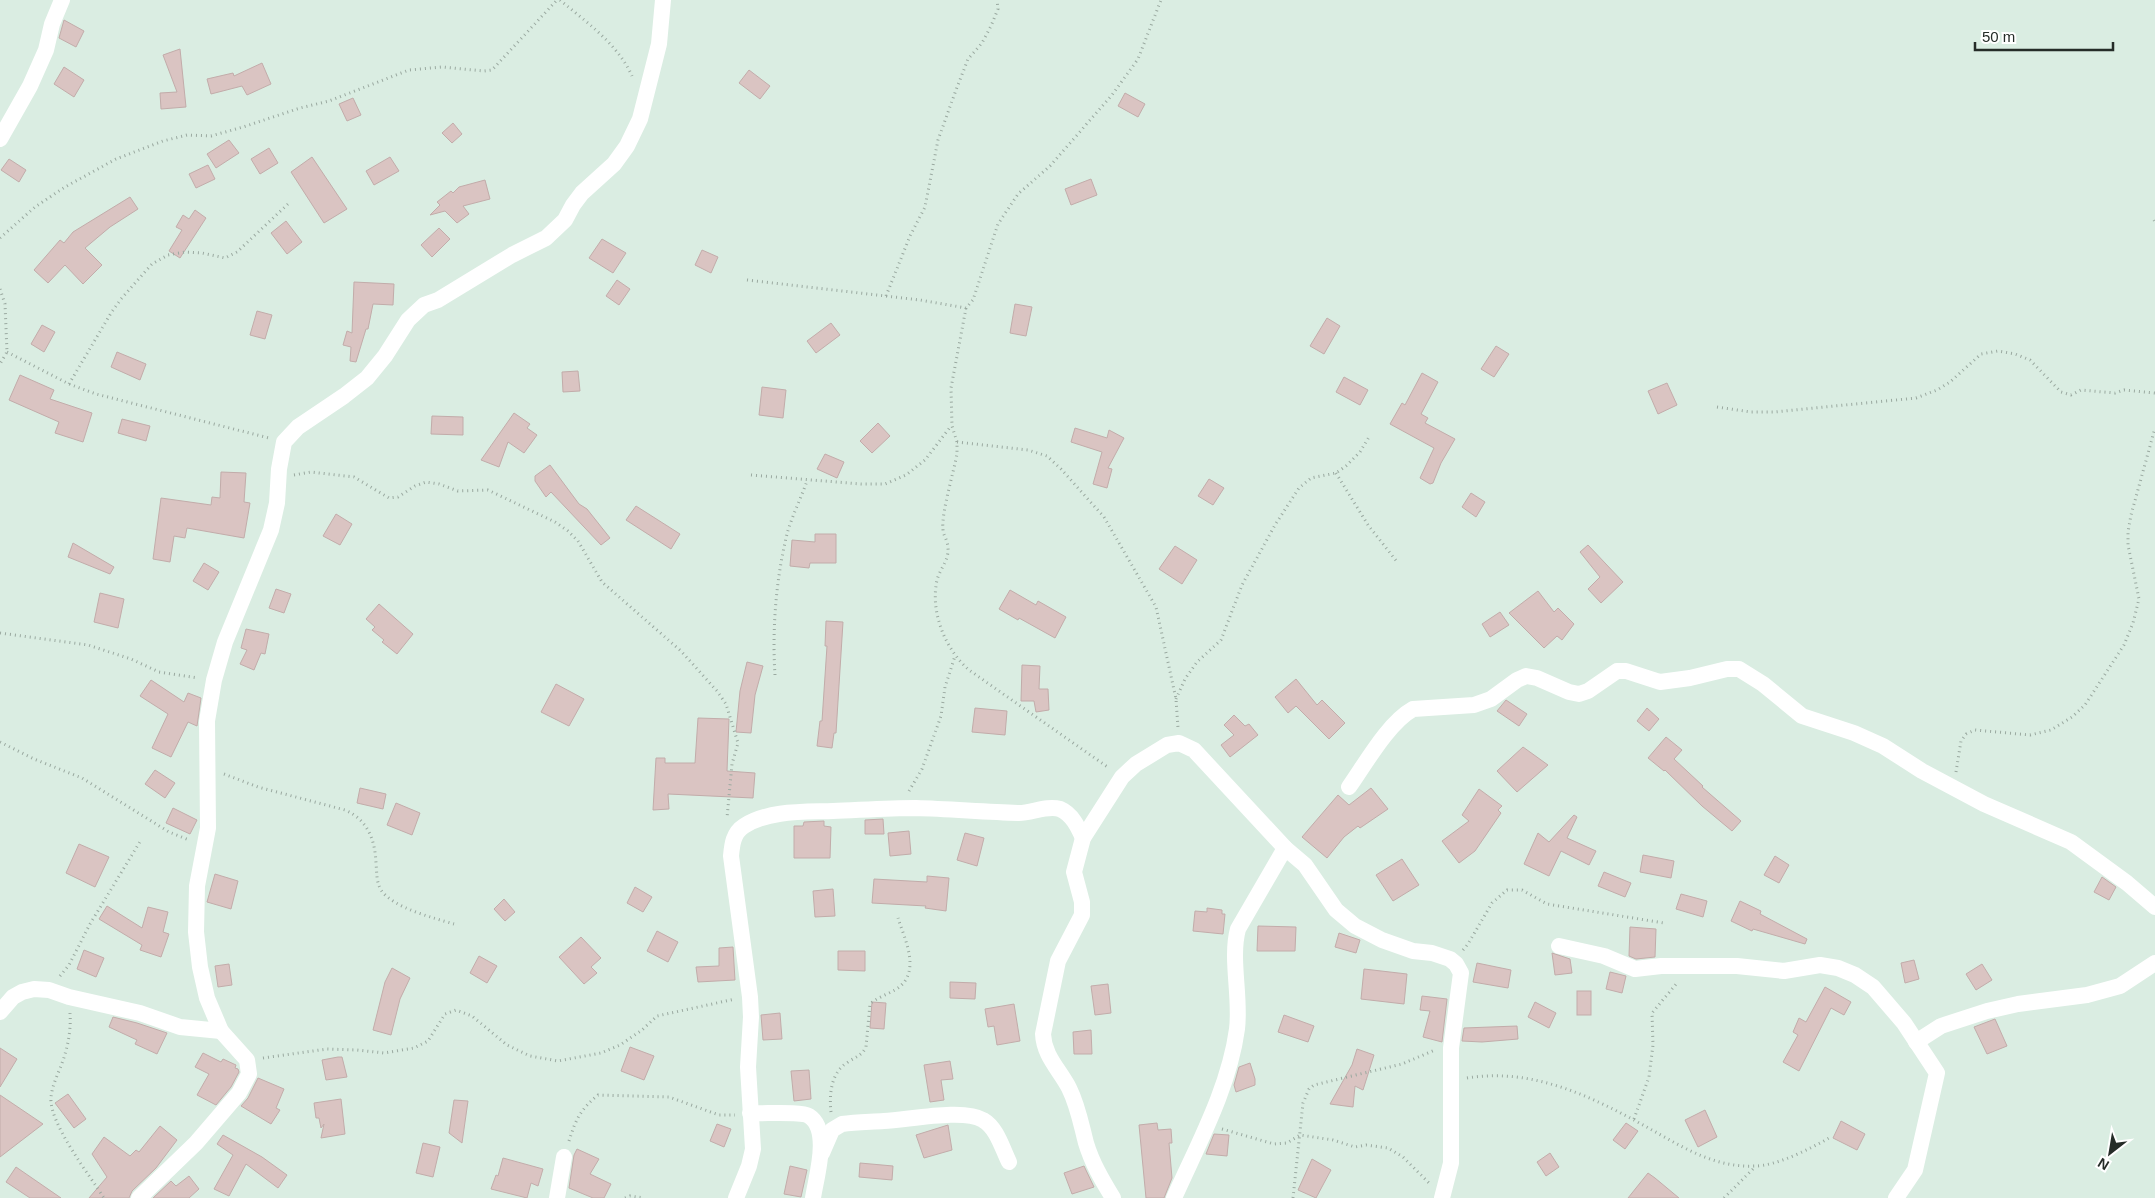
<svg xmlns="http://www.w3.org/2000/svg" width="2155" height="1198" font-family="Arial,sans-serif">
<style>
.building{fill:#dac4c2;stroke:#c2acaa}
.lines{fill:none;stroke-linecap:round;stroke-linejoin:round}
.path{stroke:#9aa9a0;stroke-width:3;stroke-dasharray:1 4;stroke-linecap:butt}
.minor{stroke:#fff;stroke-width:16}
</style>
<rect width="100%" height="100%" fill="#daede2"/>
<g class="building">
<path d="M64,20l20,11 -8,16 -17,-9z"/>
<path d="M180,49l6,58 -25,2 -1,-16 17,-1 -14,-37z"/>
<path d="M262,63l9,21 -24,11 -5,-9 -31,8 -4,-15 26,-6 1,3z"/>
<path d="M64,67l20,13 -10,17 -20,-13z"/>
<path d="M749,70l21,16 -10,13 -21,-16z"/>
<path d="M1125,93l20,11 -7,13 -20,-11z"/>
<path d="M353,98l8,17 -14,6 -8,-17z"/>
<path d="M453,123l9,11 -10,9 -10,-10z"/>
<path d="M229,140l10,13 -23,15 -9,-14z"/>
<path d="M269,148l9,15 -18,11 -9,-15z"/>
<path d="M312,157l35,52 -23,14 -33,-51z"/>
<path d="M390,157l9,14 -25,14 -8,-14z"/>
<path d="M9,159l17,11 -7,12 -18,-12z"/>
<path d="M208,165l7,14 -19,9 -7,-14z"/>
<path d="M1091,179l6,16 -26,10 -6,-16z"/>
<path d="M485,180l5,19 -27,7 6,8 -12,9 -12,-12 -15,4 10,-10 -3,-3 14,-11 2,2 6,-6z"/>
<path d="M130,197l8,12 -28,18 -25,21 17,17 -19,19 -18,-19 -17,18 -14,-13 26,-30 4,3 9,-11z"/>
<path d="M195,210l11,8 -26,40 -11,-7 13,-21 -6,-3 7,-12 6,4z"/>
<path d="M286,221l16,21 -15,12 -16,-21z"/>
<path d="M439,228l11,11 -18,18 -11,-12z"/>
<path d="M602,239l24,14 -13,20 -24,-15z"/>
<path d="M702,250l16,7 -7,16 -16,-8z"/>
<path d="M617,280l13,9 -11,16 -13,-9z"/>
<path d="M354,282l40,2 -1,21 -20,-1 -5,25h-2l-10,33 -6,-1 1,-14 -8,-2 4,-14 5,2z"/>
<path d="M1015,304l17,3 -6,29 -16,-3z"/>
<path d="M257,311l15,4 -7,24 -15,-4z"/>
<path d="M1327,318l13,8 -16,28 -14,-8z"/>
<path d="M831,323l9,12 -24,18 -9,-12z"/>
<path d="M42,325l13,7 -11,20 -13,-8z"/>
<path d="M1496,346l13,8 -15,23 -13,-8z"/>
<path d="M117,352l29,12 -6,16 -29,-13z"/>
<path d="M578,371l2,20 -17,1 -1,-20z"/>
<path d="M1422,373l16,9 -17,32 7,4 -3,5 30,16 -14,24 -8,20 -3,1 -10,-6 14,-30 -44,-24 12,-21 3,2z"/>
<path d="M20,375l34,15 -4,9 42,14 -9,29 -28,-9 4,-11 -50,-22z"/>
<path d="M1344,377l24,13 -8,15 -24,-13z"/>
<path d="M1667,383l10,22 -19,9 -10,-23z"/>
<path d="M762,387l24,3 -3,28 -24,-3z"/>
<path d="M514,413l16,11 -3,4 10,7 -13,18 -16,-11 -9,25 -18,-7z"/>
<path d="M432,416l31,1v18l-32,-1z"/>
<path d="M122,419l28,7 -4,15 -28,-8z"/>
<path d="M878,423l12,13 -18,17 -12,-12z"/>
<path d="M1075,428l32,10 2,-8 15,8 -16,30 4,1 -5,19 -14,-4 9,-32 -31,-10z"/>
<path d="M825,454l19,8 -7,16 -20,-9z"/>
<path d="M550,465l29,39 8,5 23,29 -9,7 -50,-53 -5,5 -11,-16v-5z"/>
<path d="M221,472l25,1 -2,29 6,1 -6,35 -57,-10 -2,10 -11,-2 -4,26 -17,-3 8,-61 50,7 1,-8 8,1z"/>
<path d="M1209,479l15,9 -11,17 -15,-9z"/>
<path d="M1471,493l14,9 -9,15 -14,-10z"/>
<path d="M636,506l44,28 -9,15 -45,-29z"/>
<path d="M336,514l16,10 -12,21 -17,-9z"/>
<path d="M815,534h21v29h-26l-1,5 -19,-2 2,-26 23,2z"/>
<path d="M73,543l41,24 -4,7 -42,-17z"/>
<path d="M1588,545l35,37 -22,21 -13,-14 12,-12 -20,-25z"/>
<path d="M1175,546l22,14 -15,24 -23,-15z"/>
<path d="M204,563l15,9 -11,18 -15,-9z"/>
<path d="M276,589l15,5 -7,19 -15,-5z"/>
<path d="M1010,590l26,15 2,-4 28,16 -11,21 -36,-20 -1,2 -19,-11z"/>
<path d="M1538,591l16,21 4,-4 16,16 -12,16 -5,-4 -13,12 -35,-35z"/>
<path d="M100,593l24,6 -6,29 -24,-6z"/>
<path d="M379,604l34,30 -16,20 -15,-12 2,-2 -12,-10 3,-3 -9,-8z"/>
<path d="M1500,612l9,13 -19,12 -8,-13z"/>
<path d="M826,621l17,1 -7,111h-2l-2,15 -15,-2 3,-25h2l5,-75h-2z"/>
<path d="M246,629l23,5 -4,20 -4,-1 -7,17 -14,-6 7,-14 -6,-2z"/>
<path d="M747,662l16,4 -8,29 -4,38 -15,-1 4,-41z"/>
<path d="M1022,665l18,1 -1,23h9l1,21 -13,2 -2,-11h-13z"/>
<path d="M1296,679l21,26 5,-5 23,23 -16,16 -33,-33 -8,7 -13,-16z"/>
<path d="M151,680l33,22 4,-9 13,5 -4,28 -9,-4 -17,35 -19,-9 16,-34 -28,-18z"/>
<path d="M556,684l28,15 -15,27 -28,-14z"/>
<path d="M1506,700l21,14 -8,12 -22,-15z"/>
<path d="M975,708l32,3 -2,24 -33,-3z"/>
<path d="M1647,708l12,11 -10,12 -12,-10z"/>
<path d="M1234,715l11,11 4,-2 9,11 -28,22 -9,-12 13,-10 -10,-10z"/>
<path d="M698,718l31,1 -2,52 28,2 -2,25 -85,-4 1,15 -16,1 3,-52h9v5h30z"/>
<path d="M1666,737l16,13 -8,9 29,27 -1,1 39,34 -9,10 -30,-25 -37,-36 -1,1 -16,-13z"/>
<path d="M1523,747l25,18 -31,27 -20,-21z"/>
<path d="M155,770l20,13 -10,15 -20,-14z"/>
<path d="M360,788l26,6 -3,15 -26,-6z"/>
<path d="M1371,788l17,21 -28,19 -2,-2 -14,11 -17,21 -25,-21 36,-42 11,10z"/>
<path d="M1479,789l23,17 -4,4 3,3 -26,38 -16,12 -17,-22 27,-20 -7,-6z"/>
<path d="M396,803l24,10 -8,22 -25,-10z"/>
<path d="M173,808l24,12 -7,14 -24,-11z"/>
<path d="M1574,815l3,2 -10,21 29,13 -7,14 -28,-14 -12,25 -25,-12 14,-31 11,9z"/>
<path d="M883,819l1,15h-19v-14z"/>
<path d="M824,821v5l7,1 -1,31h-36v-32h9l1,-4z"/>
<path d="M909,831l2,23 -21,2 -2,-23z"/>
<path d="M965,833l19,5 -7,28 -20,-6z"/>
<path d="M79,844l30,13 -14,30 -29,-14z"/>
<path d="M1643,855l31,6 -3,17 -31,-6z"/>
<path d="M1775,856l14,9 -10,18 -15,-8z"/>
<path d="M1402,859l17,26 -26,16 -17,-26z"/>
<path d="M1604,872l27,11 -6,14 -27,-11z"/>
<path d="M215,874l23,7 -7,28 -24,-7z"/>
<path d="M927,876l22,2 -3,33 -21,-3 1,-2 -54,-3 2,-24 53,3z"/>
<path d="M2102,877l14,10 -7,13 -15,-8z"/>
<path d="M635,887l17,10 -9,15 -16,-9z"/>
<path d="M833,889l2,27 -20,1 -2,-26z"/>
<path d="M1681,894l26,7 -4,16 -27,-8z"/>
<path d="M504,899l11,13 -10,9 -11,-12z"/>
<path d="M1740,901l21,10 -1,3 47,25 -2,5 -52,-15 -1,2 -21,-10z"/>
<path d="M107,906l35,22 6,-21 20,5 -5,20 6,2 -8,23 -21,-7 2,-5 -43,-26z"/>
<path d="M1207,908l15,2v4h3l-2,20 -30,-3 2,-20 12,1z"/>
<path d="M1258,926l38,1 -1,24h-38z"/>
<path d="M1630,927l26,2 -1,28 -19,2 -7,-3z"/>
<path d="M657,931l21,11 -10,20 -21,-11z"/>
<path d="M1339,933l21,7 -4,13 -21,-6z"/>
<path d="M581,937l20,21 -10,9 6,6 -13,11 -25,-27z"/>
<path d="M733,947l2,33 -37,2 -2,-15 23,-1v-18z"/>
<path d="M84,950l20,8 -8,19 -19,-8z"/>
<path d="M838,951h27v20l-27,-1z"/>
<path d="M1552,953l18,6 2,14 -17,2z"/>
<path d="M479,956l18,10 -10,17 -17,-10z"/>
<path d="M1914,960l5,19 -14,4 -4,-20z"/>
<path d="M1477,963l34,7 -3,18 -35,-6z"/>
<path d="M229,964l3,21 -14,2 -3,-21z"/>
<path d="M1982,964l10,16 -16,10 -10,-16z"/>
<path d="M392,968l18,10 -10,21 -9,36 -18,-5 12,-48z"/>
<path d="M1364,969l43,5 -3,30 -43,-5z"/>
<path d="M1610,972l16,4 -4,17 -16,-4z"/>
<path d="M950,982l26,1 -1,16 -25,-1z"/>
<path d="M1108,984l3,29 -16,2 -4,-29z"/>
<path d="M1825,987l26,15 -7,13 -13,-7 -32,63 -16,-9 15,-27 -5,-3 6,-14 7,4z"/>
<rect x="1577" y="991" width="14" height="24"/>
<path d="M1422,996l25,3 -5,43 -19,-5 7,-26 -10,-1z"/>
<path d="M872,1002l14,1 -2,26 -14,-1z"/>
<path d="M1535,1002l21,11 -7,15 -21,-11z"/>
<path d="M1014,1004l6,37 -23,4 -3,-19 -6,1 -3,-18z"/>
<path d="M780,1013l2,26 -19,1 -2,-25z"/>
<path d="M1284,1015l30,11 -6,16 -30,-10z"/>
<path d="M113,1017l24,6 30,10 -10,21 -22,-10 2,-4 -28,-13z"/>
<path d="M1995,1019l12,27 -20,8 -13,-27z"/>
<path d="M1517,1026l1,13 -36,3 -20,-1 2,-13z"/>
<path d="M1091,1030l1,24h-18l-1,-22z"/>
<path d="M630,1047l24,9 -10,24 -23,-9z"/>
<path d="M0,1048l17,11 -17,28z"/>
<path d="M1357,1049l17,6 -11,35 -8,-4 -2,21 -23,-3 22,-39z"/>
<path d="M203,1053l18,9 2,-3 13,6 -1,3 3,1 1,3 -8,15 -15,18 -19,-10 12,-21 -14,-7z"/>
<path d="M338,1057h4l5,20 -21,3 -4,-20z"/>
<path d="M950,1061l3,18 -12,1 3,20 -14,2 -6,-37z"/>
<path d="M1250,1063l5,16v6l-19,7 -2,-7 5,-18z"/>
<path d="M809,1070l2,29 -17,2 -3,-30z"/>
<path d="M258,1078l26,11 -8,19 4,2 -9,14 -30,-18 7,-8z"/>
<path d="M68,1094l18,25 -12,9 -19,-25z"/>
<path d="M0,1095l43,29 -43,33z"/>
<path d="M341,1099l4,35 -24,4 3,-14 -3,4 -2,-10h-3l-2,-15z"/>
<path d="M454,1100l14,1 -6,42 -13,-10z"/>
<path d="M1705,1110l12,27 -19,10 -13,-27z"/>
<path d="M1841,1121l24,13 -8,16 -24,-12z"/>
<path d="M1157,1123l1,7 13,-1 1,14h-3l3,35 -8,20h-18l-7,-73z"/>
<path d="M1626,1123l12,8 -13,18 -12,-9z"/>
<path d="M717,1124l14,5 -7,18 -14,-6z"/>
<path d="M948,1125l4,25 -28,8 -8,-23z"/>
<path d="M160,1126l17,14 -21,28 -24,23 -3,7h-40l18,-21 -15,-23 12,-17 26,19 6,-6 3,2z"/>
<path d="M1214,1134l15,1 -2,21 -21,-2z"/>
<path d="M223,1135l39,22 25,18 -9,13 -32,-24 -17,32 -15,-7 19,-34 -16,-11z"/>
<path d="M423,1143l17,4 -7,30 -17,-4z"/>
<path d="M577,1149l22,10 -9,15 21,10 -7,14h-11l-24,-10 5,-33z"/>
<path d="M1550,1153l9,14 -13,9 -9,-14z"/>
<path d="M503,1158l40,11 -5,17 -7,-3 -4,15 -36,-9 5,-14 2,1z"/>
<path d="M1312,1159l19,11 -15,28 -18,-8z"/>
<path d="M860,1163l33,3 -1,14 -33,-3z"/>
<path d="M790,1166l17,4 -6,27 -17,-3z"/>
<path d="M1084,1166l10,21 -22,7 -8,-21z"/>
<path d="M16,1167l45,31h-31l-24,-16z"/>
<path d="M1648,1173l7,5 24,20h-51z"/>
<path d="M189,1176l10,13 -10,9h-36l18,-17 5,5z"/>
</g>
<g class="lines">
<g class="path">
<path d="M560,0c26,22 58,44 72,76"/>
<path d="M2154,220l1,2"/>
<path d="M0,238l35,-31 30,-20 51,-28 47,-18 24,-6 24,1 32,-9 57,-19 29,-7 80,-31 33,-3 42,4 8,-1 65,-70"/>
<path d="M747,280l173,20 46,8 7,-8 25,-76 20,-30 32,-28 62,-71 26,-36 23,-59"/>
<path d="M0,289l5,15 2,48 -7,12"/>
<path d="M886,296l24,-60 15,-29 13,-67 18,-50 12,-31 14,-16 9,-17 7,-17 -1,-9"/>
<path d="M966,308l-15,80 1,38 5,16v12c-3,17 -16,60 -14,75 0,6 5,12 5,19 1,12 -8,21 -11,32 -7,32 8,69 32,90l140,98"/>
<path d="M7,352l62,32 27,10 173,44"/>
<path d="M69,384l42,-71 10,-14 31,-35 16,-9 17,-3 17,1 23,5 12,-6 51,-48"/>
<path d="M1717,407l34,5h23l142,-14 21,-8 13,-8 31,-28 17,-3 17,3 15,6 31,32 10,3 10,-5 34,3 9,-3 31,3"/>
<path d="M957,442l71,8 19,6 14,13 43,48 52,90 20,92 2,29"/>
<path d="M1336,473l32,52 30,38"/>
<path d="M294,475l17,-3 43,5 35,21 9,-1 17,-11 11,-4 13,2 19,7 30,-1 67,32 13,9 10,10 24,41 79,69 36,40 9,13 12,39 -6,21 -5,54"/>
<path d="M751,475l110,9h24l21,-9 19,-15 26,-34"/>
<path d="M0,633l88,12 43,14 28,13 39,6"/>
<path d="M775,675c-3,-46 1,-96 12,-141 5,-18 14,-36 20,-53"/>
<path d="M1176,699l9,-20 12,-17 24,-22 21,-55 33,-60 24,-37 12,-10 25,-5 10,-7 14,-14 9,-15"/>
<path d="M0,742l34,17 48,19 87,54 20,8"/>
<path d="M1956,772l5,-31 5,-7 9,-4 55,5 21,-5 21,-13 13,-12 39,-60 9,-22 6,-24 -11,-54v-13l3,-17 24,-87"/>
<path d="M224,774l34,13 87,23c23,10 30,30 31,53 1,10 0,18 5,27 12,18 53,28 73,34"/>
<path d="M909,791l13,-22 19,-53 4,-29 10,-31"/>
<path d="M1463,950l5,-6 24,-41 15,-13h15l25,14 117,19"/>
<path d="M60,976l9,-11 21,-41 51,-84"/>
<path d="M70,1013c1,13 -1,28 -5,41 -4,15 -13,29 -14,44 -2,25 39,78 53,100"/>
<path d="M263,1058l64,-9 30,1 27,3 30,-5 14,-7 17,-27 11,-4 16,6 35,29 23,11 28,5 43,-8 19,-8 22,-15 15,-14 78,-17"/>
<path d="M1467,1078c67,-11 128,20 185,52 32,18 64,38 103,36 21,0 55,-17 74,-28"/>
<path d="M831,1112c-2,-18 0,-40 17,-50 7,-5 14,-6 18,-15l4,-43c8,-7 19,-10 28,-16 23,-17 7,-48 0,-70"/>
<path d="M1634,1119l15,-42 4,-32 -1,-32 25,-30"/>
<path d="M1222,1129l52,15 13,-1 13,-8 33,5 22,7 11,-2 22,3 15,9 26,26"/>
<path d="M569,1141c7,-22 11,-31 29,-46l71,2 50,18h16"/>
<path d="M625,1198l5,-2 14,2"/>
<path d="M1293,1198l10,-95 6,-14 5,-4 88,-21 33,-14"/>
<path d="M1724,1198l31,-31"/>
</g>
<g class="minor">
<path d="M0,139l30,-53 16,-36 6,-26 10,-24"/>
<path d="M1349,787c17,-24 39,-64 64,-78l61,-4 17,-6 26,-19 9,-4 11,2 32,14 10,2 9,-3 29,-20h9l34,11 30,-4 37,-9h12l24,15 39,32 52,17 29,13 39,25 62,33 87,38 56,41 28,24"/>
<path d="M1559,946l45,10 31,13 26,-3h76l47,5 36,-6 18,3 17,7 18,12 31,36 33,50 -22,97 -19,28"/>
<path d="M0,1012l13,-15 9,-5 12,-3 15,1 20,7 71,16 40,14 41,4"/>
<path d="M1916,1042l25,-16 46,-15 31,-7 69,-9 33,-9 35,-23"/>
<path d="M750,1113c12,1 51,-2 59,3 22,14 7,61 4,82"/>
<path d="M822,1153l10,-23 10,-6c14,-2 28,-2 42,-3 24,-1 80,-13 99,-1 14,8 19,28 26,42"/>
<path d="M139,1198l57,-55 43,-50 10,-19 -2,-14 -26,-29 -14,-33 -7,-31 -4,-35 1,-46 11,-58 -1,-107 7,-41 11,-38 46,-112 6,-27 2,-34 5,-27 14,-15 46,-31 23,-18 18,-22 23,-36 16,-15 14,-5 74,-45 34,-17 19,-18 8,-15 9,-12 32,-29 13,-18 13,-27 19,-75 4,-44"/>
<path d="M557,1198l7,-41"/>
<path d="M736,1198l13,-32 4,-17 -5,-82 3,-50 -1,-20 -19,-141c1,-11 2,-23 13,-30 25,-16 60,-14 89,-15 27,-1 55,-3 83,-3 34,1 69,4 103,5 13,0 28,-8 41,-4 12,5 18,18 23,29"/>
<path d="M1113,1198c-11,-18 -21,-35 -27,-55 -5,-19 -8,-37 -17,-55 -10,-19 -25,-32 -26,-54l15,-73 24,-46v-13l-8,-30 9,-34 39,-61 14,-13 31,-19 12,-2 15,7 91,98 20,17 31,45 19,16 27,14 31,11 19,2 18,6 6,5 5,9 -10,75v115l-9,35"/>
<path d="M1174,1198c24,-54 55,-110 63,-169 4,-32 -7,-71 1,-100l47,-81"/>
</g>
</g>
<g transform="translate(2110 1153) rotate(211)" stroke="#ffffff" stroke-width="4" paint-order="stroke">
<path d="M0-4L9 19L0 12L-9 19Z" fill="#252c28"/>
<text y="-8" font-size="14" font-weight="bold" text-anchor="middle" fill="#252c28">N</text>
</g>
<path d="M1975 42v8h138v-8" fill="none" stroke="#252c28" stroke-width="2.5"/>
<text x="1982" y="42" font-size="15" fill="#252c28" stroke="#ffffff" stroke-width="4" paint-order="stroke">50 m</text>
</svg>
